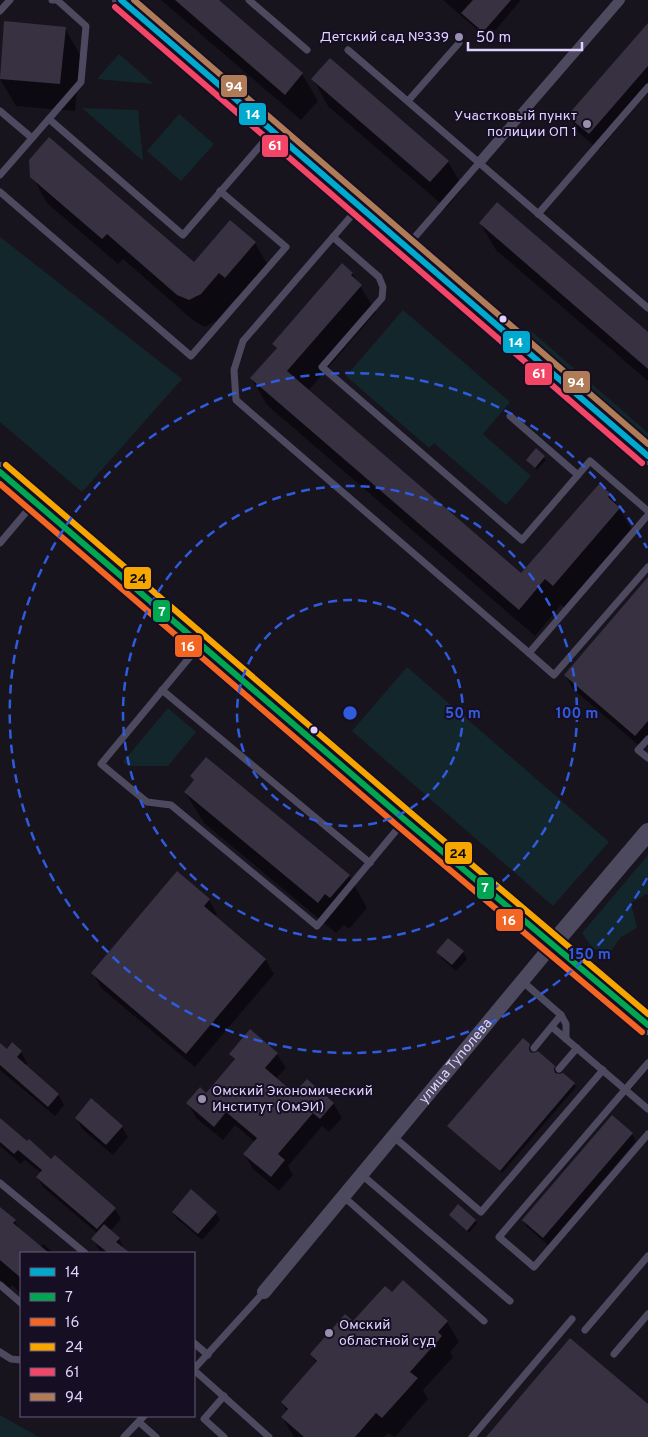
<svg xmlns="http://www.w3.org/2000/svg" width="648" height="1437" font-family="Overpass,sans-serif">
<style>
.green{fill:#13262b}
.shadow{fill:#0007}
.building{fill:#373141}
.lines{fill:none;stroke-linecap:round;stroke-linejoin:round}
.service{stroke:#4d495f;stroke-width:7}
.pedestrian{stroke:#4d495f;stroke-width:10}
.minor{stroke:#4d495f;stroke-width:14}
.tertiary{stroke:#4d495f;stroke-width:18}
.secondary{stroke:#5c5572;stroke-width:20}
.bus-1-casing{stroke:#160f23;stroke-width:10}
.bus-2-casing{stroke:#160f23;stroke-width:10}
.bus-3-casing{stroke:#160f23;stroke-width:10}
.bus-4-casing{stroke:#160f23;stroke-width:10}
.bus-5-casing{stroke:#160f23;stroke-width:10}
.bus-6-casing{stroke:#160f23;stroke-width:10}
.bus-1{stroke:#00a9ce;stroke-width:6}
.bus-2{stroke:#00a651;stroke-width:6}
.bus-3{stroke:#f26522;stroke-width:6}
.bus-4{stroke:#f7a600;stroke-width:6}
.bus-5{stroke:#f34667;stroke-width:6}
.bus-6{stroke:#b07c57;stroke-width:6}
.ring{fill:none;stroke:#305bdc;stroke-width:2.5;stroke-dasharray:9 6}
.poi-dot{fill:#9990b0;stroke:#160f23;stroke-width:2}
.bus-dot{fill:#dfd2fe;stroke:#160f23;stroke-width:2}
.labels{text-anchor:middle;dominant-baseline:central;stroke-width:4;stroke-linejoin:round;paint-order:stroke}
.poi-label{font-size:14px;fill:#dfd2fe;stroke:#160f23;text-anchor:end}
.street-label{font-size:14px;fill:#dfd2fe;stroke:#160f23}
.centre{fill:#305bdc;stroke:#160f23;stroke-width:2.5}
.ring-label{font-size:15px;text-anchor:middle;font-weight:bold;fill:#305bdc;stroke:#160f23;stroke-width:4;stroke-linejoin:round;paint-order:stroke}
.line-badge{stroke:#160f23;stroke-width:2}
.badge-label{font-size:14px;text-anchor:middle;font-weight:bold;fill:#fff}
.pale-badge-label{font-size:14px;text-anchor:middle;font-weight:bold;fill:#111}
</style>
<rect width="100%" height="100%" fill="#17141e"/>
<g class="green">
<path d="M119,54l34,30 -56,-5z"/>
<path d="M82,108l56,2 5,51z"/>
<path d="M179,114l35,30 -33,37 -34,-30z"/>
<path d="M0,237l182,142 -100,113 -82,-70z"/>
<path d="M403,310l107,92 -27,32 48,42 -25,29 -72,-62 -5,5 -83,-72z"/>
<path d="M530,330l118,103v11l-112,-96 -11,-14z"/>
<path d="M407,667l202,175 -56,64 -201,-175z"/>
<path d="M168,708l28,24 -28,34h-39l-6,-4z"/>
<path d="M648,855v40l-2,-1 -15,9 6,25 -16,9 -14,19 -15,-9 -10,-14z"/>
<path d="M0,1415l39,22h-39z"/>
</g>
<g class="shadow">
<path d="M161,0h56l85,74 16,27 -17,19z"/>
<path d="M443,0h78l-33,39z"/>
<path d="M648,25v68l-49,57 -21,-18 -9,-16z"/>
<path d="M65,28l15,27 -5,56 -59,-5 -16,-27z"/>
<path d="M313,79l135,82 15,27 -17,20 -118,-102z"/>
<path d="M32,176l162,87 61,-20 15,26 -29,35 -6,-5 -19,22 -11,6 -11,-6 -71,-62 -5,5 -71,-61z"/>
<path d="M480,223l168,111v47l-152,-131z"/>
<path d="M352,273l24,39 -68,79 214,184 77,-89 11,9 9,13 16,27 -66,76 -8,-6 -26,31 -268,-231 -15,-26 25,-30 -3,-5z"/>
<path d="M536,450l10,10 -9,10 -10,-10z"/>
<path d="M648,579v166l-4,5 -71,-61 -8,-14z"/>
<path d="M191,776l158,100 18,32 -18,21 -5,-4 -8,8 -132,-110 -19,-31 9,-11z"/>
<path d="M209,900l8,14 -2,3 51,43 8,14 -79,93 -94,-79 -8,-15z"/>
<path d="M438,952h25l4,7 -11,12 -14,-12z"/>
<path d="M0,1045l7,6 14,1 6,11 -2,3 33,28 6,11 -9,11 -55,-46z"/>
<path d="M529,1045l2,4 -1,4 24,14 2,3 -1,4 19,10 2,3 -74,86 -53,-47z"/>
<path d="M230,1054h47l9,14 -10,11 19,16 38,8 9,15 -13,14 -7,-6 -34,40 5,9 -14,16 -26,-22 -8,-14 10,-13 -20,-17 -12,15 -27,-22 -8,-15 18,-9 29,-33z"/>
<path d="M612,1117l20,17 4,7 -88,104 -21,-18 -4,-7z"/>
<path d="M76,1118l46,9 6,10 -15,18 -31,-26z"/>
<path d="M0,1119l28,24 87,66 6,10 -11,12 9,7 5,12 4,3h-25l-4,-3 -6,-11 5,-5 -55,-47 -6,-10 4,-4 -16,-13 -4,4 -21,-18z"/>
<path d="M0,1209l15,12 5,10 20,16 3,-3 11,9h-33v40l-9,-8 -2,3 -10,-8z"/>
<path d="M173,1212l43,1 4,7 -18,20 -25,-21z"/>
<path d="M450,1215l25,5 2,3 -8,10z"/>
<path d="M392,1294l55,28 12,20 -9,10 3,5 -30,33 5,9 -33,38 -7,-4 -4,4h-90l-12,-20 5,-6 -5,-8 34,-40 -5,-9z"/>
</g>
<g class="building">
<path d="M175,0h44l84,73 -18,22z"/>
<path d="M473,0h38l-28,32 -22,-19z"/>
<path d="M4,21l62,6 -6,57 -60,-5z"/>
<path d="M648,23v43l-59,68 -22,-18z"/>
<path d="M330,58l119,103 -19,21 -119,-103z"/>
<path d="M49,137l145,125 36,-42 26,22 -31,36 -6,-5 -18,21 -12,6 -12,-5 -70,-61 -5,5 -72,-62 -1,-17z"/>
<path d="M497,202l151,130v37l-169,-146z"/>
<path d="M342,263l11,10 -2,2 11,10 -75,86 234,202 78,-89 12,10 -3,3 12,11 -67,78 -8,-7 -26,31 -269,-232 27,-30 -5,-4z"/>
<path d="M536,448l9,8 -10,12 -9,-8z"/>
<path d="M648,577v144l-13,15 -71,-61z"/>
<path d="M206,757l144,118 -20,23 -5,-4 -7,9 -134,-111 10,-12 -4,-4z"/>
<path d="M177,871l33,28 -6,7 62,53 -80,95 -95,-81z"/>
<path d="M448,938l16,13 -12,14 -16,-13z"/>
<path d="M250,1029l28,24 -13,15 29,25 13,-14 27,24 -14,16 -7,-6 -35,41 7,6 -14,17 -28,-23 14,-16 -31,-26 -12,15 -28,-24 14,-16 6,6 29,-34 -6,-5z"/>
<path d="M523,1038l7,6 -1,4 1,4 4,1 4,-2 17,15 -1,3 1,4 4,1 4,-1 12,10 -75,88 -53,-45z"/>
<path d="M12,1042l10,9 -5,6 42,37 -11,13 -48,-42v-22l7,6z"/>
<path d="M91,1098l32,28 -17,19 -31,-27z"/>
<path d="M612,1115l21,18 -90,105 -21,-18z"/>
<path d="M0,1118l27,23 2,-2 22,20 4,-4 61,53 -19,21 -61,-52 6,-7 -24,-20 -4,4 -14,-12z"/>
<path d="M191,1189l26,23 -19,22 -26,-22z"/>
<path d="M458,1204l18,16 -9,11 -18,-16z"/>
<path d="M0,1207l16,13 -3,3 36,30h-28v25l-21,-18z"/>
<path d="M104,1224l16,14 -4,4 14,11h-22l-17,-14z"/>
<path d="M403,1280l45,41 -10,11 4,4 -32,36 8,6 -36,40 -6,-5 -21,24h-51l-23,-20 7,-8 -7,-7 36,-41 -7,-7 35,-40 8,7 32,-35 7,6z"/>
<path d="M570,1338l78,66v33h-162z"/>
</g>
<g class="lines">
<g class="service">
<path d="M249,0l58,50"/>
<path d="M0,11l10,-11"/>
<path d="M348,50l300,258"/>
<path d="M408,101l51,-58"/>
<path d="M0,111l32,27"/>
<path d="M49,119l134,116 90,-104"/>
<path d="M0,175l81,-93 5,-56 -29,-26h-5"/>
<path d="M0,192l191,164 95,-109 -66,-56"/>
<path d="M359,207l-116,134 -9,29 2,30 293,253 119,-138"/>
<path d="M538,214l110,-127"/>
<path d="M333,237l46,40 4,10 -1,11 -60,69 200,173 68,-79 58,50"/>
<path d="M407,246l72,-83"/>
<path d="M510,416l68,59"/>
<path d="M0,543l33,-39"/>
<path d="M199,646l-98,118 46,38 24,3 146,121 87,-105"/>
<path d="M529,653l25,22 94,-108"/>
<path d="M162,690l208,173"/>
<path d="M648,739l-10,11 10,8"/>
<path d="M522,981l39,34 5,9v15"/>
<path d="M552,1027l96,82"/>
<path d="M534,1048l27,-33"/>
<path d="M648,1063l-149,174 35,30 114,-133"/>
<path d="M559,1069l18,-21"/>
<path d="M394,1137l87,75 122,-142"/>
<path d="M362,1175l148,126"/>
<path d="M0,1183l85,70"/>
<path d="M344,1197l140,124"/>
<path d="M0,1285l21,18"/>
<path d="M585,1330l63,-74"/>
<path d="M194,1343l14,12"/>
<path d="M0,1352l11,7 10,1"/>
<path d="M614,1354l34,-40"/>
<path d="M194,1369l70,-77"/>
<path d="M194,1370l75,67"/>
<path d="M224,1396l-20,23 20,18"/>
<path d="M139,1422l17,15"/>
<path d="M124,1437l20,-21"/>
<path d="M472,1437l100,-118"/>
</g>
<path class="pedestrian" d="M479,163l141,-163"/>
<path class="minor" id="s1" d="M264,1292l289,-348"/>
<g class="tertiary">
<path d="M121,0l527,456"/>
<path d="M553,944l95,-112"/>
</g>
<path class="secondary" d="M0,472l405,348 243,205"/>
<g class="bus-1-casing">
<path id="bus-1" d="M121,0l527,456"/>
</g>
<g class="bus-2-casing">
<path id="bus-2" d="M0,472l405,348 243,205"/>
</g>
<g class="bus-3-casing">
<path id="bus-3" d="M0,484l399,343 243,205"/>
</g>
<g class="bus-4-casing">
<path id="bus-4" d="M6,465l405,348 237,201"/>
</g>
<g class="bus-5-casing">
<path id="bus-5" d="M115,7l527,456"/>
</g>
<g class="bus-6-casing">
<path id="bus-6" d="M134,0l514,444"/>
</g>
<use href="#bus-1" class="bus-1"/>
<use href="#bus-2" class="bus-2"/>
<use href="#bus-3" class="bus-3"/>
<use href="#bus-4" class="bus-4"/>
<use href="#bus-5" class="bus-5"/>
<use href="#bus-6" class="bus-6"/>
</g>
<g class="ring">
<circle cx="350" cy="713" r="113"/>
<circle cx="350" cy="713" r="227"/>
<path d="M647 878A340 340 0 1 1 647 548"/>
</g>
<g class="poi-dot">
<circle cx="459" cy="37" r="5"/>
<circle cx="587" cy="124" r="5"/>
<circle cx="202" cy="1099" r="5"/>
<circle cx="329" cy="1333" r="5"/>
</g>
<g class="bus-dot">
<circle cx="503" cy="319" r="4.5"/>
<circle cx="314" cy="730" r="4.5"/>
</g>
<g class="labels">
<g class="poi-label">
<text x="449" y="37">Детский сад №339</text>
<text x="577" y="116">Участковый пункт<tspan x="577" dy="16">полиции ОП 1</tspan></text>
<text x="212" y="1091" text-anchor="start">Омский Экономический<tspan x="212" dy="16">Институт (ОмЭИ)</tspan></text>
<text x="339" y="1325" text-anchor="start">Омский<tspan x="339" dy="16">областной суд</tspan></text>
</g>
<g class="street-label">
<text stroke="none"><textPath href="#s1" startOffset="300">улица Туполева</textPath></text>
</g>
</g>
<circle cx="350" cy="713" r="8" class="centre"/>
<g class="ring-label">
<text x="463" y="718">50 m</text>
<text x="577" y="718">100 m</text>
<text x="590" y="959">150 m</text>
</g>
<g class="line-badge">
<rect x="220" y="74" width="28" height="24" rx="5" fill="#b07c57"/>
<rect x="238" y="102" width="29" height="24" rx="5" fill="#00a9ce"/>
<rect x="261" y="134" width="28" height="24" rx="5" fill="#f34667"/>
<rect x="502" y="330" width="29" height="24" rx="5" fill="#00a9ce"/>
<rect x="524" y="362" width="29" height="24" rx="5" fill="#f34667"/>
<rect x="562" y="370" width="29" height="24" rx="5" fill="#b07c57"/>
<rect x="123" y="566" width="29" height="24" rx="5" fill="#f7a600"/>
<rect x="152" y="599" width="19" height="24" rx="5" fill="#00a651"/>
<rect x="174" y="634" width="29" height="24" rx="5" fill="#f26522"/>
<rect x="444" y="841" width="29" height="24" rx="5" fill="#f7a600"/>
<rect x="476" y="876" width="19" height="24" rx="5" fill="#00a651"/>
<rect x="495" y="908" width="29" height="24" rx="5" fill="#f26522"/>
</g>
<g class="badge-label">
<text x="234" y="91">94</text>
<text x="253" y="119">14</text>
<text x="275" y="150">61</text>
<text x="516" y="347">14</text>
<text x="539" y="378">61</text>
<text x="576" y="387">94</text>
<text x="162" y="616">7</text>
<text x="188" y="651">16</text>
<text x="485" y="892">7</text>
<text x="509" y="925">16</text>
</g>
<g class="pale-badge-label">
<text x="138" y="583">24</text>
<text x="458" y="858">24</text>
</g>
<rect x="20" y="1252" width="175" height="165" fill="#160f23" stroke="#665d7b"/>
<rect x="30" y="1268" width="25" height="8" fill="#00a9ce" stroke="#665d7b"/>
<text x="65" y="1277" font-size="15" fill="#dfd2fe">14</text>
<rect x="30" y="1293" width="25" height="8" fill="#00a651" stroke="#665d7b"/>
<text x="65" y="1302" font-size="15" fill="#dfd2fe">7</text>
<rect x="30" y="1318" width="25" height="8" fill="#f26522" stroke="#665d7b"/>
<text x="65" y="1327" font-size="15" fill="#dfd2fe">16</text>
<rect x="30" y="1343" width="25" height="8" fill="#f7a600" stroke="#665d7b"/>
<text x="65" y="1352" font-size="15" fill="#dfd2fe">24</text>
<rect x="30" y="1368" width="25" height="8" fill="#f34667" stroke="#665d7b"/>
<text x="65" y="1377" font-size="15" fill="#dfd2fe">61</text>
<rect x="30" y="1393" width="25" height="8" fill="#b07c57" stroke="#665d7b"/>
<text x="65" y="1402" font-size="15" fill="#dfd2fe">94</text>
<path d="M468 42v8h114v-8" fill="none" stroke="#dfd2fe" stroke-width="2.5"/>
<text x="476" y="42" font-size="15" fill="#dfd2fe" stroke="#160f23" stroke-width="4" paint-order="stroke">50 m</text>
</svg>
